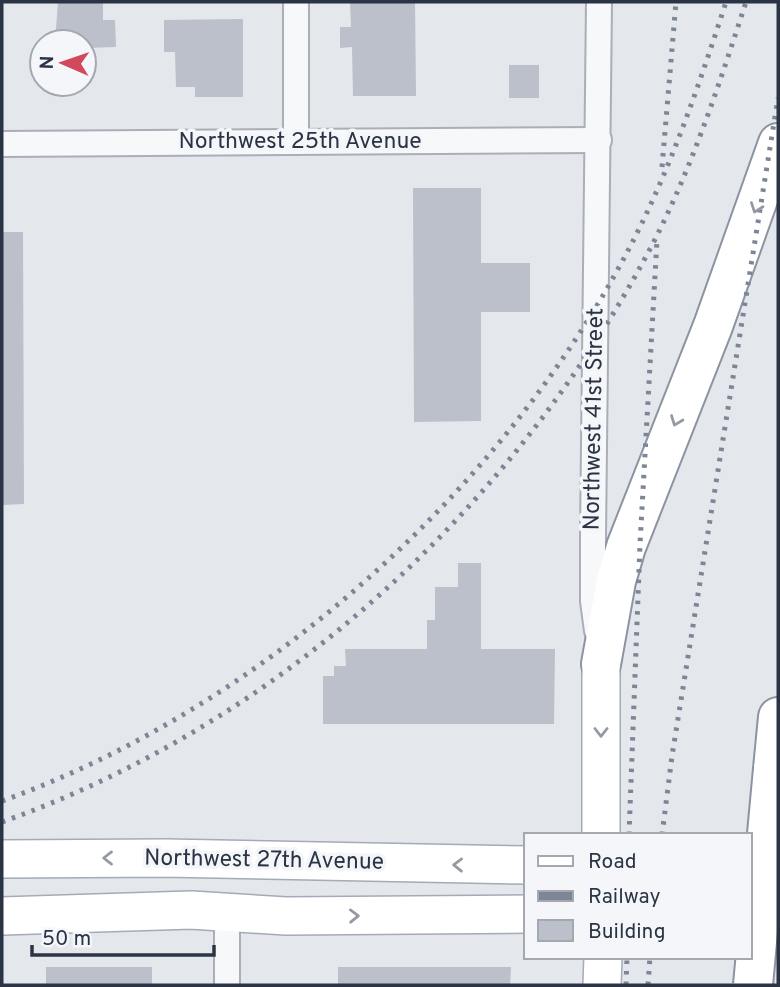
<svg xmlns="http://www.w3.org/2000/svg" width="780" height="987" font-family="Overpass,sans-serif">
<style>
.building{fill:#bbc0ca}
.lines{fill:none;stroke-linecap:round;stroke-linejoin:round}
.minor-casing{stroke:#a9aeb7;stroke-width:28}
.primary-casing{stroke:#a3abb8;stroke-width:40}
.motorway-casing{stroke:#8b94a3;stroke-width:42}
.minor{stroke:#f7f8fa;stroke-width:24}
.primary{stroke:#fff;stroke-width:37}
.motorway{stroke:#fff;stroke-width:38}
.rail{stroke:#7d8696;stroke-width:5;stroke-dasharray:3.5 7;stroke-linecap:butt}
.motorway-bridge-casing{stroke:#8b94a3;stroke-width:42;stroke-linecap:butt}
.motorway-bridge{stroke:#fff;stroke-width:38}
.oneway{stroke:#959aa2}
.labels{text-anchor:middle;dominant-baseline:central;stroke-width:7;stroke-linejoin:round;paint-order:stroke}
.street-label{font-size:23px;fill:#2b3445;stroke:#f4f6f9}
</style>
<rect width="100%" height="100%" fill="#e4e7ec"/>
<g class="building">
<path d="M58,2h45v18h12l1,27 -32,1v-6h-29z"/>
<path d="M350,2h65l1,94h-63l-1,-49 -12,1v-21h11z"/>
<path d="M243,19v78h-48v-10h-19l-1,-35h-11v-32z"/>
<rect x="509" y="65" width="30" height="33"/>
<path d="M413,188h68v75h49v49h-49v109l-67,1z"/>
<path d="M2,232h21l1,272 -22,1z"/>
<path d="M458,563h23v86h74l-1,75h-231v-48h11v-10h12l-1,-17h82v-29h8v-33h23z"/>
<rect x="46" y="967" width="106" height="18"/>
<path d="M338,967h173l-1,18h-172z"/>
</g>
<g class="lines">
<g class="minor-casing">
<g id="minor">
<path d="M296,2v140"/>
<path d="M2,144l597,-4"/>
<path d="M597,631l-4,-30v-65l6,-534"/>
<path d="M227,985v-72"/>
</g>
</g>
<g class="primary-casing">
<g id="primary">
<path d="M601,835v-171"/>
<path d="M2,859l164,-1 360,7"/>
<path d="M2,916l189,-6 95,6 240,-2"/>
<path d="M602,985l1,-28"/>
</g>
</g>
<g class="motorway-casing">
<g id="motorway">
<path d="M601,664l15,-83 10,-34 87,-221 65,-183"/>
<path d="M773,769l5,-52"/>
</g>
</g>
<use href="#minor" class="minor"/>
<use href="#primary" class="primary"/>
<use href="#motorway" class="motorway"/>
<g class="rail">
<path d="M662,167l14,-165"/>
<path d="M2,801c262,-94 507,-315 633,-564 38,-75 65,-155 91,-235"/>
<path d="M2,822c278,-99 510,-313 648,-573 41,-78 69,-164 96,-247"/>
<path d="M629,835l11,-291 17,-304"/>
<path d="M662,835l10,-79 106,-658"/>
<path d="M626,985l1,-28"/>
<path d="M648,985l2,-28"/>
</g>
<g class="motorway-bridge-casing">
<path id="motorway-bridge" d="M753,985l20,-216"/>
</g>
<use href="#motorway-bridge" class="motorway-bridge"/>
</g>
<defs><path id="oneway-chevron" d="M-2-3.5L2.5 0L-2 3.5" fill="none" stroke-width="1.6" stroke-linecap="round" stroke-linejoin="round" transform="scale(1.75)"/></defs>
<g class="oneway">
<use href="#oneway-chevron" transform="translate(756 208) rotate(110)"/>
<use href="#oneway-chevron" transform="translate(676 421) rotate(111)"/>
<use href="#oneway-chevron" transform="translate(601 732) rotate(90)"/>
<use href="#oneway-chevron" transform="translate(108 858) rotate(180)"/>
<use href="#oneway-chevron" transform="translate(458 865) rotate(-179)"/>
<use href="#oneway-chevron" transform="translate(354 916) rotate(-1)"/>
</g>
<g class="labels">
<g class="street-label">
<text x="300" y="142">Northwest 25th Avenue</text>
<text transform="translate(595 419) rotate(-89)">Northwest 41st Street</text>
<text transform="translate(264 861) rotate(1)">Northwest 27th Avenue</text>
</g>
</g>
<rect width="780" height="987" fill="none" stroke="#2b3445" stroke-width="7"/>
<rect x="524" y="833" width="228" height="126" fill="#f4f6f9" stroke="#a4a8b1" stroke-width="2"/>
<rect x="538" y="856" width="35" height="10" fill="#ffffff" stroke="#a4a8b1" stroke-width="2"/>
<text x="588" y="868" font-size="21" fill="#2b3445">Road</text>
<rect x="538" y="891" width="35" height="10" fill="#7d8696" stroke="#a4a8b1" stroke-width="2"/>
<text x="588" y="903" font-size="21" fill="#2b3445">Railway</text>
<rect x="538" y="920" width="35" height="21" fill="#bbc0ca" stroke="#a4a8b1" stroke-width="2"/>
<text x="588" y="938" font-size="21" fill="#2b3445">Building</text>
<g transform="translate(63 63) rotate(272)"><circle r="33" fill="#f4f6f9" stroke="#a4a8b1" stroke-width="2"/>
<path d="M0-5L12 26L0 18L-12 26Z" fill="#d1495b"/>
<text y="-10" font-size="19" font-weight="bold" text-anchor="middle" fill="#2b3445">N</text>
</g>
<path d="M32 945v10h182v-10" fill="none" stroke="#2b3445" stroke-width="3.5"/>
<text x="42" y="945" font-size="21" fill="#2b3445" stroke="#f4f6f9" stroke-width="5" paint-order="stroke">50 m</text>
</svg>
